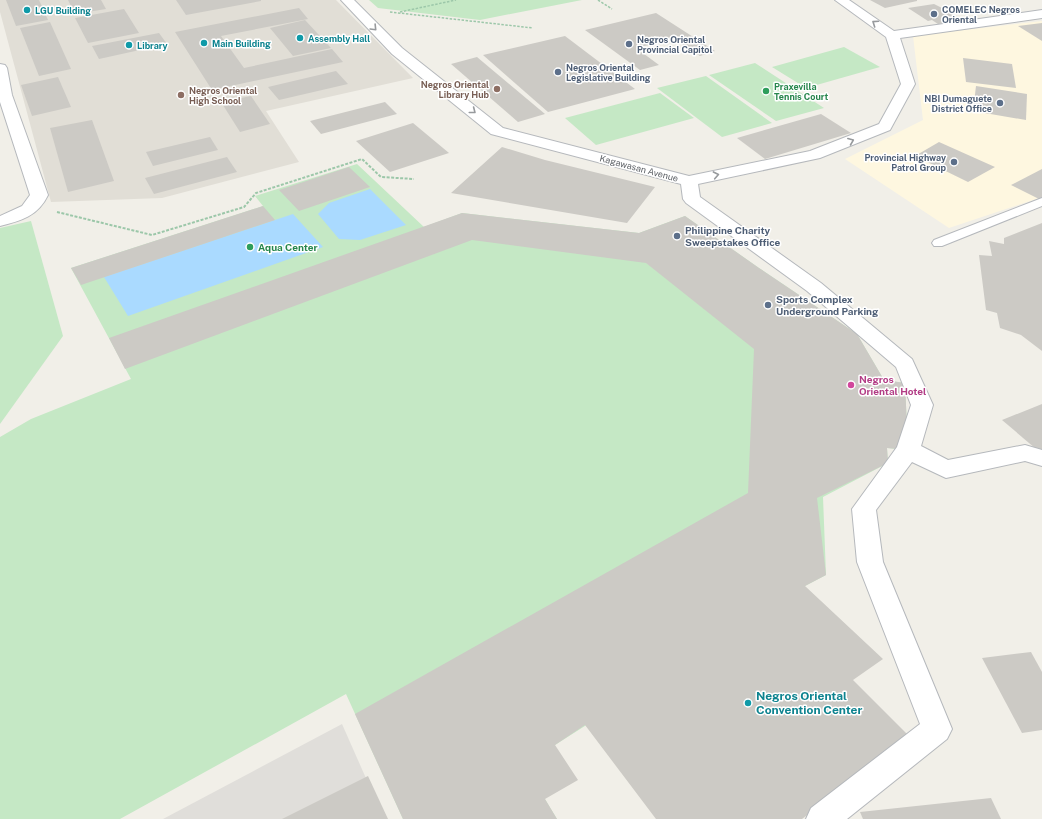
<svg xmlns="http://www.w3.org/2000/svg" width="1042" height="819" font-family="'Public Sans',sans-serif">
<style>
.commercial{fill:#fef7e0}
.industrial{fill:#e0deda}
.education{fill:#e1ded6}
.green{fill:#c5e8c5}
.water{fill:#aadaff}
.building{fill:#cccac5}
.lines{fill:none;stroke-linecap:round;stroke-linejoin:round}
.service-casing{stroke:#b5b8bc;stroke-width:2}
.minor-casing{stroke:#b5b8bc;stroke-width:2}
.path-far1{stroke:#9cc7a9;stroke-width:1.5;stroke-dasharray:2.5 1.5;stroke-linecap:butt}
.path{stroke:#9cc7a9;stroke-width:2;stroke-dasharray:3 1.5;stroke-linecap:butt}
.service{fill:#fff;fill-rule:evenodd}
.minor{fill:#fff;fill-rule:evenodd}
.oneway{stroke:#979a9d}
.culture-dot{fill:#0f9aa8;stroke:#fff;stroke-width:1.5}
.service-dot{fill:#5c6f8a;stroke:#fff;stroke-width:1.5}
.education-dot{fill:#8d6e63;stroke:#fff;stroke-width:1.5}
.leisure-dot{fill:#2e9e5b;stroke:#fff;stroke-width:1.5}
.hotel-dot{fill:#d1479c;stroke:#fff;stroke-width:1.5}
.labels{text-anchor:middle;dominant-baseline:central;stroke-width:3;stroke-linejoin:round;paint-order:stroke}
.far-service-label{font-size:9px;font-weight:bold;fill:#4e5e75;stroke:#fff;text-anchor:start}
.far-culture-label{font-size:9px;font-weight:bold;fill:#0d838f;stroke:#fff;text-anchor:start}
.far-education-label{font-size:9px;font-weight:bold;fill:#785e54;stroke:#fff;text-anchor:end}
.far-leisure-label{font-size:9px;font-weight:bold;fill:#27864d;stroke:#fff;text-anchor:start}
.far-street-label{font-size:9px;fill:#5f6368;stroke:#fff}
.service-label{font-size:10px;font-weight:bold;fill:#4e5e75;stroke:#fff;text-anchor:start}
.leisure-label{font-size:10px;font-weight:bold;fill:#27864d;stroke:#fff;text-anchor:start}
.hotel-label{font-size:10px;font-weight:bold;fill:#b23c85;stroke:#fff;text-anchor:start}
.near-culture-label{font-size:12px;font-weight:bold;fill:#0d838f;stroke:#fff;text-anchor:start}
</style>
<rect width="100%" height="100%" fill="#f1efe8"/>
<path class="commercial" d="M1042,21v176l-93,31 -104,-69 78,-39 -10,-84z"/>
<path class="industrial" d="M342,724l42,95h-221z"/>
<path class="education" d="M0,0h336l77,78 -147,33 33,51 -137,36 -111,4 -51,-190z"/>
<g class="green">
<path d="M369,0h213l-102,20 -102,-12z"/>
<path d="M844,47l36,20 -74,21 -34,-21z"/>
<path d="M755,63l69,45 -48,13 -67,-46z"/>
<path d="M706,76l66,47 -50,14 -65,-49z"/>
<path d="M660,93l34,25 -98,27 -31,-27z"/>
<path d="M357,164l67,63 38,-14 177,20 46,-17 74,52 98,66 27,46 21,3 3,67 -21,-2 1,15 -65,34 3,78 -21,11 -250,159 -32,18 34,56h-154l-57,-125 -226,125h-120v-382l31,-18 100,-40 -60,-111 192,-62 -8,-10z"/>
<path d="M31,221l32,115 -63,88v-196z"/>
</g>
<g class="water">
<path d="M370,189l36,36 -46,15 -21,-1 -21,-25 11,-11z"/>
<path d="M293,214l30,33 -195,69 -24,-39z"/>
</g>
<g class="building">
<path d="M6,0h33l9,20 -32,6z"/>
<path d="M68,0h33l5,9 -31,5z"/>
<path d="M176,0h85v1l-75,14z"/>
<path d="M870,0h47v1l-32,7z"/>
<path d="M934,4l8,4 19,12 -23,4 -6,-4 -4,1 -20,-13z"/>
<path d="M299,8l9,11 -87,17 23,32 88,-19 11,13 -131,28 -37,-58z"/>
<path d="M124,9l15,24 -51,10 -13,-25z"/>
<path d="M656,13l59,38 -15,5 -26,-17 -38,9 23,17 -19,5 -55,-40z"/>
<path d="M305,20l26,28 -38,8 -23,-28z"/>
<path d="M50,22l21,47 -32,7 -19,-48z"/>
<path d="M1042,23v18l-24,-15z"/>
<path d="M159,33l8,11 -68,15 -7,-13z"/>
<path d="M565,36l70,53 -87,23 -65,-57z"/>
<path d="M477,57l68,57 -27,8 -67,-58z"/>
<path d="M963,58l49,6 4,24 -50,-6z"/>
<path d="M336,71l12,13 -69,16 -11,-13z"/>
<path d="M58,77l13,30 -39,9 -11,-31z"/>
<path d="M976,86l51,8 -1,26 -53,-9z"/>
<path d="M251,96l19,28 -30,8 -19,-30z"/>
<path d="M385,102l12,12 -76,20 -11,-13z"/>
<path d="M821,114l30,19 -86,26 -28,-21z"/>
<path d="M92,120l22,61 -46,11 -18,-64z"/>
<path d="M413,123l36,30 -59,19 -34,-31z"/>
<path d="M210,137l8,13 -65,16 -7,-14z"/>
<path d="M939,142l56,25 -27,15 -53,-26z"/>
<path d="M502,147l43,13 110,27 -28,36 -176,-30z"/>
<path d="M227,157l10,15 -83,22 -9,-16z"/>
<path d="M349,167l21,20 -71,24 -20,-21z"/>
<path d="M1042,169v28l-3,2 -28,-14z"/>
<path d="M263,206l12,14 -194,65 -10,-17z"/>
<path d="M462,213l177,20 46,-17 74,52 98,66 27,46 21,3 3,67 -21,-2 1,15 -71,35 9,77 -21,11 78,73 -30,21 57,57 -108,82h-146l-71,-94 -30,20 23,35 -33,19 12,20h-154l-48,-105 393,-221 6,-144 -108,-86 -174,-23 -347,129 -16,-31z"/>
<path d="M1042,223v128l-21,-16 -21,-7 -3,-15 -11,-3 -7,-55 13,1 -3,-15 15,3v-6z"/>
<path d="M1042,404v50l-40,-34z"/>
<path d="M1031,652l11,20v58l-20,3 -40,-75z"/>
<path d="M368,776l20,43h-106z"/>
<path d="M991,798l10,21h-138l-3,-7z"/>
</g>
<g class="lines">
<g class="service-casing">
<path id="service" d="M1042,198v8l-100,40h-8l-2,-3 2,-3z"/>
</g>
<g class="minor-casing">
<g id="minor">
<path d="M341,0h13l48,48 101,80 186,48 121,-25 69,-27 22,-40 -15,-47 -51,-37h14l45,31 148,-21v8l-142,20 15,46 -25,46 -70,28 -122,26 2,13 121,86 91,76 21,46 -12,41 27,14 77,-15 17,5v16l-17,-5 -79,17 -34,-16 -36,48 7,52 69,167 -5,10 -100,80h-41l5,-11 109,-84 -63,-162 -5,-53 45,-62 14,-42 -15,-38 -89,-76 -121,-88 -3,-4 -2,-15 -190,-50 -99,-80z"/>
<path d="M0,64l5,1 2,3 5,27 36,100c-10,21 -27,26 -48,31v-10l22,-10 8,-11 -30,-93z"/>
</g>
</g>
<g class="path-far1">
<path d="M598,0l14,9"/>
<path d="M390,12l143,16"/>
<path d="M400,12l56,-12"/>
</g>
<path class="path" d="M57,212l95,23 92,-28 12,-14 106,-34 19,18 33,2"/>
<use href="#service" class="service"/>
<use href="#minor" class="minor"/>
</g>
<defs><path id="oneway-chevron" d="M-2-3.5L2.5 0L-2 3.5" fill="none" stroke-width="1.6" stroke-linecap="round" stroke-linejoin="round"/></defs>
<g class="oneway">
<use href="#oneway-chevron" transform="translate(875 23) rotate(-146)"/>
<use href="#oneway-chevron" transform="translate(374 28) rotate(46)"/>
<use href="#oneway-chevron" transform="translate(473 111) rotate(38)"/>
<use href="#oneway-chevron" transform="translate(851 141) rotate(-22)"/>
<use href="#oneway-chevron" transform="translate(716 175) rotate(-11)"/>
</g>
<g class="culture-dot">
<circle cx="27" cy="10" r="4"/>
<circle cx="300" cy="38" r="4"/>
<circle cx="204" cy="43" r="4"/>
<circle cx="129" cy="45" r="4"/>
<circle cx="748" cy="703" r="4"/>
</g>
<g class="service-dot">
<circle cx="934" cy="14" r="4"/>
<circle cx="629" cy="44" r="4"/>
<circle cx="558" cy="72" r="4"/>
<circle cx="1000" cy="103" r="4"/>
<circle cx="954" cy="162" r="4"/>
<circle cx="677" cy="236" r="4"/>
<circle cx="768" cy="305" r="4"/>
</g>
<g class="education-dot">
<circle cx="497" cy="89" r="4"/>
<circle cx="181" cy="95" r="4"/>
</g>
<g class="leisure-dot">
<circle cx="766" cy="91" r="4"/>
<circle cx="250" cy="247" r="4"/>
</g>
<circle class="hotel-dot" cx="851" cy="385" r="4"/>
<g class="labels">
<g class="far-service-label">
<text x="942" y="9">COMELEC Negros<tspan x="942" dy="10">Oriental</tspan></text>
<text x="637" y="39">Negros Oriental<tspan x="637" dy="10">Provincial Capitol</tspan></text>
<text x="566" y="67">Negros Oriental<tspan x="566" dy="10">Legislative Building</tspan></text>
<text x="992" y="98" text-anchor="end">NBI Dumaguete<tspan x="992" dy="10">District Office</tspan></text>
<text x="946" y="157" text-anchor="end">Provincial Highway<tspan x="946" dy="10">Patrol Group</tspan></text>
</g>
<g class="far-culture-label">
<text x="35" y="10">LGU Building</text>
<text x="308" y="38">Assembly Hall</text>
<text x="212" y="43">Main Building</text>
<text x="137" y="45">Library</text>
</g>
<g class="far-education-label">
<text x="489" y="84">Negros Oriental<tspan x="489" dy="10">Library Hub</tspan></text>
<text x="189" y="90" text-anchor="start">Negros Oriental<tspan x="189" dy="10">High School</tspan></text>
</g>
<g class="far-leisure-label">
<text x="774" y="86">Praxevilla<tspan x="774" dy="10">Tennis Court</tspan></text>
</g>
<g class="far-street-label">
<text transform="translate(639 168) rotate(15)">Kagawasan Avenue</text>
</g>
<g class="service-label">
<text x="685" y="230">Philippine Charity<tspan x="685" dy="12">Sweepstakes Office</tspan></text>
<text x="776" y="299">Sports Complex<tspan x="776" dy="12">Underground Parking</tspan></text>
</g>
<g class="leisure-label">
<text x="258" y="247">Aqua Center</text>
</g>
<g class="hotel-label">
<text x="859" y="379">Negros<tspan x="859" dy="12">Oriental Hotel</tspan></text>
</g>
<g class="near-culture-label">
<text x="756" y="696">Negros Oriental<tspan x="756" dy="14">Convention Center</tspan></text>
</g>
</g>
</svg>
